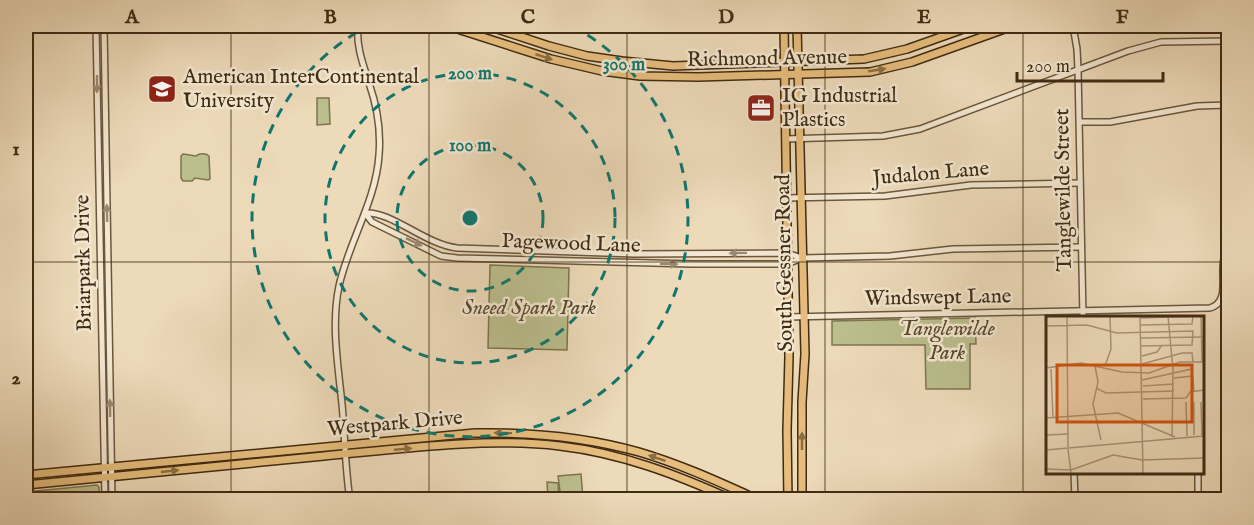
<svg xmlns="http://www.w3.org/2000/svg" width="1254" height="525" font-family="'IM FELL English',serif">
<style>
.green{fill:#bbbe8d;stroke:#7e7450;stroke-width:1.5}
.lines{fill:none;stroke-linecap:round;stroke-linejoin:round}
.minor-casing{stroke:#6b573c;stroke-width:8}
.major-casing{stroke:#402b13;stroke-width:10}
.minor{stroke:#f3e7d2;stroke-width:5}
.major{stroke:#e6bd7c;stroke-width:7}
.oneway{fill:#8b6d42}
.oneway2{fill:#9a8972}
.grid{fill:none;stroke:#402b13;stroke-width:1.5;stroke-opacity:0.55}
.ring{fill:none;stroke:#0f766e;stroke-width:3;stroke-dasharray:10 8}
.labels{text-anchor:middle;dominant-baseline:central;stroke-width:5;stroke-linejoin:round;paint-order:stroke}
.street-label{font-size:21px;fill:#402b13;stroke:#f3e7d2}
.poi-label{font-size:21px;fill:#402b13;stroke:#f3e7d2;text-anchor:start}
.park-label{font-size:21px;font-style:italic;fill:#59482b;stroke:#f3e7d2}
.inset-road{fill:none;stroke:#a89477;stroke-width:1.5}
.view{fill:#cf520d;fill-opacity:0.15;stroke:#cf520d;stroke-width:3}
.inset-edge{fill:none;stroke:#402b13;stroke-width:3}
.centre{fill:#0f766e;stroke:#f3e7d2;stroke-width:3}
.ring-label{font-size:18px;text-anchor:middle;font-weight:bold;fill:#0f766e;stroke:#f3e7d2;stroke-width:5;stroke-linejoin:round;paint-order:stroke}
.neatline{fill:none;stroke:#402b13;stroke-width:2}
.grid-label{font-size:20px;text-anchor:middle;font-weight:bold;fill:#402b13}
</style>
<rect width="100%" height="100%" fill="#eddab9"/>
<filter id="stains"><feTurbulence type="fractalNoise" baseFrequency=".00333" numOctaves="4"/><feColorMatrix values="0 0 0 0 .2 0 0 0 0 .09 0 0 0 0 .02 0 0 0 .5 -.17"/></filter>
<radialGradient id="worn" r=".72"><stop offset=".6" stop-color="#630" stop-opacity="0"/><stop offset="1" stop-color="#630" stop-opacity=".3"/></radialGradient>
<g class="green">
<path d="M317,98h12l1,26 -13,1z"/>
<path d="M183,154l13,2c3,-3 10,-3 13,0l1,23 -2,1 -13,-2 -3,3h-9l-2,-3v-22z"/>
<path d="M490,265l79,3 -2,82 -79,-2z"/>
<path d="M975,318l1,26h-6v45h-44l-1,-44h-93v-24z"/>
<path d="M581,474l2,25h-22l-3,-23z"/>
<path d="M547,482l11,1 1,16h-11z"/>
<path d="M97,485l2,2v12h-46l-3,-3 -24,3v-7z"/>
</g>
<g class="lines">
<g class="minor-casing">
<g id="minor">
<path d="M96,26l9,474"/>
<path d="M104,26l8,474"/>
<path d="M1073,26l4,23 1,20 5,249"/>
<path d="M1080,122h30l87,-16 31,-1"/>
<path d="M785,139l98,-3 37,-7 208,-78 33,-9 67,-1"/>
<path d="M785,198l100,-2 86,-11 109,-2"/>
<path d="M365,213l7,9 69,34 16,2 235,6h95l15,-6 88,-2 63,-7 128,-2"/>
<path d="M365,213c27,-2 59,31 92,35l178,6 152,-1 15,5"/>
<path d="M788,317l422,-9c24,-7 5,-42 18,-58"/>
<path d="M1074,472l1,28"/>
<path d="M1198,472v28"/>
<path d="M350,500c-5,-32 -5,-64 -8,-96 -4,-39 -11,-80 -3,-118 10,-45 37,-85 40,-131 2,-24 -2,-49 -10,-72 -6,-19 -13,-37 -11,-57"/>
</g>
</g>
<g class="major-casing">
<g id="major">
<path d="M448,26l103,33 51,12 38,5 58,1 172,-5 42,-10 101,-36"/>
<path d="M488,26l61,20 38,10 35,5 51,5 191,-7 43,-10 65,-23"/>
<path d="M784,26l5,331 -2,73 1,70"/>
<path d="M797,26l8,328 -3,48v98"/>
<path d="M26,475l449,-42c55,-1 111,4 164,19 41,12 80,30 120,48"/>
<path d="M26,485c99,-10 199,-19 298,-29 74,-7 163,-19 236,-10 61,7 118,29 173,54"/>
</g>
</g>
<use href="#minor" class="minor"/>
<use href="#major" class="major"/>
</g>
<defs><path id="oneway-solid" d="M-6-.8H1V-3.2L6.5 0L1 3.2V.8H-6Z" transform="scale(1.5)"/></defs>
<g class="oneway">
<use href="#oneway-solid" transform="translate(544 57) rotate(18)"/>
<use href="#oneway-solid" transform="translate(877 70) rotate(-9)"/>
<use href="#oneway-solid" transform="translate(503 433) rotate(-179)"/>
<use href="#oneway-solid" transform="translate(802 441) rotate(-90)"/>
<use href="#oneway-solid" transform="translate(403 449) rotate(-5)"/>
<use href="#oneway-solid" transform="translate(657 458) rotate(-162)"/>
<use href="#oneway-solid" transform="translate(170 471) rotate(-6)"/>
</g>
<g class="oneway2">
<use href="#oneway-solid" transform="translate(97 84) rotate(90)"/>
<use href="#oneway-solid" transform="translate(107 213) rotate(-91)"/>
<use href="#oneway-solid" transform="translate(414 242) rotate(26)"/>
<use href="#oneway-solid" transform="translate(738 253) rotate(179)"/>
<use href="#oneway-solid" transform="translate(669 264) rotate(1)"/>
<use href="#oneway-solid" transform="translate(110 408) rotate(-91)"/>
</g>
<path class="grid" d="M231,26v474M429,26v474M627,26v474M825,26v474M1023,26v474M26,262h1202"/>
<g class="ring">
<circle cx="470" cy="218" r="73"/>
<circle cx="470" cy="218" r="145"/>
<path d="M572 26A218 218 0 1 1 368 26"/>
</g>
<defs>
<g id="university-square" transform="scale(1.5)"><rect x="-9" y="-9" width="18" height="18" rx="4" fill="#8f2418" stroke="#f3e7d2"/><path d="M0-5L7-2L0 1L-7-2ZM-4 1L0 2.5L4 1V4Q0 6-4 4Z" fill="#fff"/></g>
<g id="office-square" transform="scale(1.5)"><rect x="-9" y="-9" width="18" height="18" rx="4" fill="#8f2418" stroke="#f3e7d2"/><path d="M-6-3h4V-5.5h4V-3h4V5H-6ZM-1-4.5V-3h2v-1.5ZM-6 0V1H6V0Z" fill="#fff"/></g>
</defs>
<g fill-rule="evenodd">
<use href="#university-square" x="162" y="89"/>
<use href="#office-square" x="761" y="108"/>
</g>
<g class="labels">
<g class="street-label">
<text transform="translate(767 59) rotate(-1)">Richmond Avenue</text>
<text transform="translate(931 174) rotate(-5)">Judalon Lane</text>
<text transform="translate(1064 190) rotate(-91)">Tanglewilde Street</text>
<text transform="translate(571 244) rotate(2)">Pagewood Lane</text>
<text transform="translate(84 263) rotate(-91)">Briarpark Drive</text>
<text transform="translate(785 263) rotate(-91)">South Gessner Road</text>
<text transform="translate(938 298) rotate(-1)">Windswept Lane</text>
<text transform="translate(395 424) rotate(-5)">Westpark Drive</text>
</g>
<g class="poi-label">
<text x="183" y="77">American InterContinental<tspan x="183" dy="24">University</tspan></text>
<text x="782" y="96">IG Industrial<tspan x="782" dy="24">Plastics</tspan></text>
</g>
<g class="park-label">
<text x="529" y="308">Sneed Spark Park</text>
<text x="947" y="329">Tanglewilde<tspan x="947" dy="24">Park</tspan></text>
</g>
</g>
<g transform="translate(1046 316)">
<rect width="158" height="158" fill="#eddab9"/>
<path class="inset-road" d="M21,0l1,131M94,0l3,157M122,0l5,54 -1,67M155,0l1,46M95,2l58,-2M95,9l51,-1 1,-8M0,10l41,-1 30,8 76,-2 -1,14 -51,1M95,22l63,-1M96,40l15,-4 5,-7M96,48l40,-11h10l1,9M49,50l3,16 -5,22 8,36M59,50l6,-17 -1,-33M0,52l35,-5 41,9 27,1 31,-11h24M5,53l2,49M128,62l19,-2M96,64l50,-11 2,22M97,70l31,-2M50,72l10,5 68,-2M140,82l4,-6 14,-2M97,83l43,-1M140,86l1,34M148,86v33M155,86l1,33M0,102l72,-5 57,24M0,119l23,-1M22,133l3,24M0,134l158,-14M0,153l25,1 42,-15 29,5 62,-2"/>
<path class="view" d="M11,49h135v57h-135z"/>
<rect width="158" height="158" class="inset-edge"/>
</g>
<circle cx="470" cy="218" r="9" class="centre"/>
<g class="ring-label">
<text x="624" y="70">300 m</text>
<text x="470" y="79">200 m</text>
<text x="470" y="151">100 m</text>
</g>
<rect width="1254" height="525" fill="none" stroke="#eddab9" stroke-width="66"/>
<path d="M1017 72v9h146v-9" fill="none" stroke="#402b13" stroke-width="3"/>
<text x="1026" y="72" font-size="18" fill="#402b13" stroke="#f3e7d2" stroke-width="4.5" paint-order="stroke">200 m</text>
<rect x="33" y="33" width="1188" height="459" class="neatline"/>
<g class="grid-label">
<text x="132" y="23">A</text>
<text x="330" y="23">B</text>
<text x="528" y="23">C</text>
<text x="726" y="23">D</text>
<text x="924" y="23">E</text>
<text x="1122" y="23">F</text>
<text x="16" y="155">1</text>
<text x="16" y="384">2</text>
</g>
<rect width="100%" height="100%" filter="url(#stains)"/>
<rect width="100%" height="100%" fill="url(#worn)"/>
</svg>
